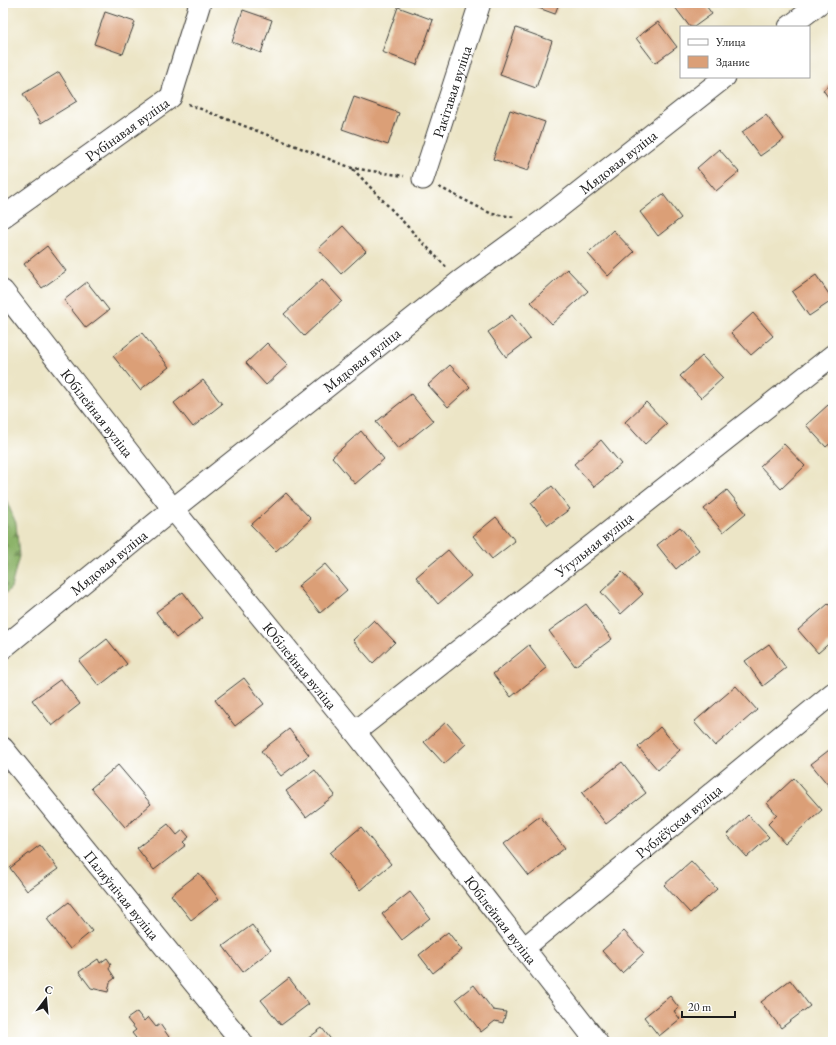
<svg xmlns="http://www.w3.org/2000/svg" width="836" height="1045" font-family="'EB Garamond',serif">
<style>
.forest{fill:url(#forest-firs);stroke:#546842}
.building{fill:#db9f77}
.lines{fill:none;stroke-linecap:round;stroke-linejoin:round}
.minor-casing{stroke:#3b3a36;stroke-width:23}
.path{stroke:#3b3a36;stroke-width:2.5;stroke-dasharray:3 3;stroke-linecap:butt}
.minor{stroke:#fff;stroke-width:21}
.labels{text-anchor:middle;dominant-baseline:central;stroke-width:4;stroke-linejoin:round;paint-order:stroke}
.street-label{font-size:15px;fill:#1c1c1c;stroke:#fff}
</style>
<defs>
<pattern id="forest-firs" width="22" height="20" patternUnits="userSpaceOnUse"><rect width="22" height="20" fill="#8cb369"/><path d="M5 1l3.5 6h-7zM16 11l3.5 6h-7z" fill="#729156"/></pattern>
</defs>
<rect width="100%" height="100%" fill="#fff"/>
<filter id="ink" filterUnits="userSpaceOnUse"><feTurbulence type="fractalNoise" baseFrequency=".025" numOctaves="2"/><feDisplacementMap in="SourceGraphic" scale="8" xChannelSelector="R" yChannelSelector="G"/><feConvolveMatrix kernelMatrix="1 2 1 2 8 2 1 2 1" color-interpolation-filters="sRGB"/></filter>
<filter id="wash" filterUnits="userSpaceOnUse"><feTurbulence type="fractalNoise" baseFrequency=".012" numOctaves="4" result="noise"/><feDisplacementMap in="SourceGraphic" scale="16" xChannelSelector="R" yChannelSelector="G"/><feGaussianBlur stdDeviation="0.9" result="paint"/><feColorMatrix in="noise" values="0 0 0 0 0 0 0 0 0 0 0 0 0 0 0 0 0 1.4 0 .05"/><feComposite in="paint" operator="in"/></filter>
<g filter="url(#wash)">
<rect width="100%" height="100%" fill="#ece5c6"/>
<path class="forest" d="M3,493l13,30 3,33 -8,32 -8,8z"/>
<g id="blocks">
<g class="building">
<path d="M525,3h34l-4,11z"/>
<path d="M677,3h27l8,11 -18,13h-4l-16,-21z"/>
<path d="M398,7l35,13 -16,45 -35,-13z"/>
<path d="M243,10l29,10 -11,33 -29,-11z"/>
<path d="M105,12l30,10 -12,32 -29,-10z"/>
<path d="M658,22l19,25 -22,16 -19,-25z"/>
<path d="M516,28l36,13 -16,47 -36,-13z"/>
<path d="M59,72l18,29 -36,22 -18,-29z"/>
<path d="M833,82v22l-10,-14z"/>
<path d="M354,97l45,16 -11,32 -46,-16z"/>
<path d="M510,110l35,12 -17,49 -35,-12z"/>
<path d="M766,115l18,24 -24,17 -18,-24z"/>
<path d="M719,149l20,23 -23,19 -19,-23z"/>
<path d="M663,194l18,24 -23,18 -18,-24z"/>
<path d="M343,226l23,25 -25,23 -23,-25z"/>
<path d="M613,230l21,22 -26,24 -20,-22z"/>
<path d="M47,246l19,25 -24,17 -18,-24z"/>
<path d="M567,269l21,22 -36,33 -21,-22z"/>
<path d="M816,275l17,25 -24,16 -17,-24z"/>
<path d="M322,279l20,22 -38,35 -20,-22z"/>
<path d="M87,282l22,28 -23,18 -22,-28z"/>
<path d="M753,313l20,23 -22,19 -20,-22z"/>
<path d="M512,315l18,24 -24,18 -18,-25z"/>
<path d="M142,333l27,34 -29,23 -27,-34z"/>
<path d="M267,343l21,22 -22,20 -20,-22z"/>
<path d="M702,356l21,22 -22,20 -21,-22z"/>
<path d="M450,365l20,22 -22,20 -20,-22z"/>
<path d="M203,380l19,24 -29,23 -19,-24z"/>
<path d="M411,394l22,27 -35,28 -22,-27z"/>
<path d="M646,402l21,22 -22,20 -20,-22z"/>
<path d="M828,405l5,6v30l-7,6 -20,-22z"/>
<path d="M361,431l23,28 -29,25 -23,-27z"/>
<path d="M601,440l20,24 -27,23 -20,-23z"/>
<path d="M784,444l21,22 -24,23 -21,-23z"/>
<path d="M552,486l18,23 -22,16 -17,-22z"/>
<path d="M727,490l19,23 -23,19 -19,-23z"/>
<path d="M286,493l25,26 -35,32 -25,-26z"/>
<path d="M496,517l19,24 -23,18 -19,-23z"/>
<path d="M680,527l19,23 -23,19 -19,-24z"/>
<path d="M448,550l23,26 -33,28 -22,-27z"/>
<path d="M325,564l22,26 -27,23 -22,-27z"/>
<path d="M622,572l21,22 -22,20 -20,-22z"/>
<path d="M183,592l20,26 -27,20 -20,-26z"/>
<path d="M586,604l26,35 -37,27 -26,-35z"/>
<path d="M828,604l5,5v31l-15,13 -20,-23z"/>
<path d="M374,620l21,22 -22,21 -20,-23z"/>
<path d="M107,639l20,25 -28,22 -20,-25z"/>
<path d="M769,644l17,24 -23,18 -18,-25z"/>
<path d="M529,645l18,23 -36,29 -18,-23z"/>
<path d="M244,678l20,26 -29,22 -20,-26z"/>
<path d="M61,679l19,25 -28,22 -20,-26z"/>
<path d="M736,686l21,24 -42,36 -21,-24z"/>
<path d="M446,722l20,22 -22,20 -20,-22z"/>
<path d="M660,727l20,23 -22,20 -20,-23z"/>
<path d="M289,729l20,26 -28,21 -20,-25z"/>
<path d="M833,747v44l-22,-27z"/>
<path d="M622,762l24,31 -40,31 -24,-31z"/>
<path d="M118,765l33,39 -26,23 -34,-39z"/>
<path d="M315,770l20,25 -29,22 -20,-26z"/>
<path d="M794,778l28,32 -37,33 -17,-19 9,-9 -10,-12z"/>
<path d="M748,815l21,22 -22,20 -20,-22z"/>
<path d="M540,816l25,32 -36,28 -25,-32z"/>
<path d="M168,824l9,11 6,-5 6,7 -6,5 3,3 -32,25 -17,-22z"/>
<path d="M361,827l30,37 -31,26 -30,-37z"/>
<path d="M40,845l18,24 -31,22 -17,-23z"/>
<path d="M691,861l26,28 -27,24 -26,-28z"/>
<path d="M199,873l20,26 -28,21 -20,-25z"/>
<path d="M410,892l20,26 -28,22 -20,-26z"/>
<path d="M69,902l23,29 -22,18 -23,-30z"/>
<path d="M252,925l19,25 -28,22 -20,-26z"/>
<path d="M624,931l20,22 -22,20 -20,-22z"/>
<path d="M448,932l14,18 -29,23 -14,-18z"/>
<path d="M107,958l4,6 -2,5 6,9 -5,4 -2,10 -17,-4 -12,-16 19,-13 2,4z"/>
<path d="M289,978l20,26 -28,21 -20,-25z"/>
<path d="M790,980l20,26 -29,22 -20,-26z"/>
<path d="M474,985l19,25 13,2 -3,11 -8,-2 -14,11 -25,-33z"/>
<path d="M670,996l9,12 -5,3 6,8 -21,17 -15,-19z"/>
<path d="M137,1012l7,9 4,-4 8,10 4,-3 9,13 -7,5h-23l-7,-9 4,-3 -9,-11z"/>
<path d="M322,1028l11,14h-30z"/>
</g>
</g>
</g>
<g filter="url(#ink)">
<use href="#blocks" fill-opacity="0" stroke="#3b3a36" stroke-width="1"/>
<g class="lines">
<g class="minor-casing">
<g id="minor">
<path d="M789,27l31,-24"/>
<path id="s1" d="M423,179l57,-176"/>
<path id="s2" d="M3,217l168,-120 29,-94"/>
<path id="s3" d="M3,291l170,218 182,223 242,310"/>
<path id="s4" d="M3,648l170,-139 287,-228 82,-60 183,-144"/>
<path id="s5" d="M355,732l478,-377"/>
<path id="s6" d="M3,748l239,294"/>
<path id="s7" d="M524,948l309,-255"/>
</g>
</g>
<g class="path">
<path d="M188,104l164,64 52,8"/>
<path d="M353,169l94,99"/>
<path d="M439,187l53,27 24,3"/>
</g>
<use href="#minor" class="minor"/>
</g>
</g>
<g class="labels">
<g class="street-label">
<text stroke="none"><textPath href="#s1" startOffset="92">Ракітавая вуліца</textPath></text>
<text stroke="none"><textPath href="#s2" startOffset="152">Рубінавая вуліца</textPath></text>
<text stroke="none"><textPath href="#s4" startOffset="784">Мядовая вуліца</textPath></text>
<text stroke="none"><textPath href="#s4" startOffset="460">Мядовая вуліца</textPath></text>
<text stroke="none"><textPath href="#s3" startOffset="154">Юбілейная вуліца</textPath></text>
<text stroke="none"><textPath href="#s5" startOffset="304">Утульная вуліца</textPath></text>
<text stroke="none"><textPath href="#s4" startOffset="136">Мядовая вуліца</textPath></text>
<text stroke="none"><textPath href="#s3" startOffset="478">Юбілейная вуліца</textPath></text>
<text stroke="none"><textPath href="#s7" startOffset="200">Рублёўская вуліца</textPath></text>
<text stroke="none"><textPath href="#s6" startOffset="189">Паляўнічая вуліца</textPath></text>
<text stroke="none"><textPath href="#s3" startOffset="802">Юбілейная вуліца</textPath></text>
</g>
</g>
<rect width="836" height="1045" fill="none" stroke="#fff" stroke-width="16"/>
<rect x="680" y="26" width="130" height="52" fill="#ffffff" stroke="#a4a4a4"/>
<rect x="688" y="39" width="20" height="6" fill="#ffffff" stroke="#a4a4a4"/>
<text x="716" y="46" font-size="12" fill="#1c1c1c">Улица</text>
<rect x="688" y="56" width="20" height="12" fill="#db9f77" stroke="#a4a4a4"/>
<text x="716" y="66" font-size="12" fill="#1c1c1c">Здание</text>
<g transform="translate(46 999) rotate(16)" stroke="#ffffff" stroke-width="3" paint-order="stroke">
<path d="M0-3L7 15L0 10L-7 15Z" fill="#1c1c1c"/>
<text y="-6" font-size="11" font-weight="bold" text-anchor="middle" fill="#1c1c1c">С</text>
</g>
<path d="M682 1011v6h53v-6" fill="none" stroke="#1c1c1c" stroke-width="2"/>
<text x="688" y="1011" font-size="12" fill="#1c1c1c" stroke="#ffffff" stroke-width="3" paint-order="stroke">20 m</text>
</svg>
